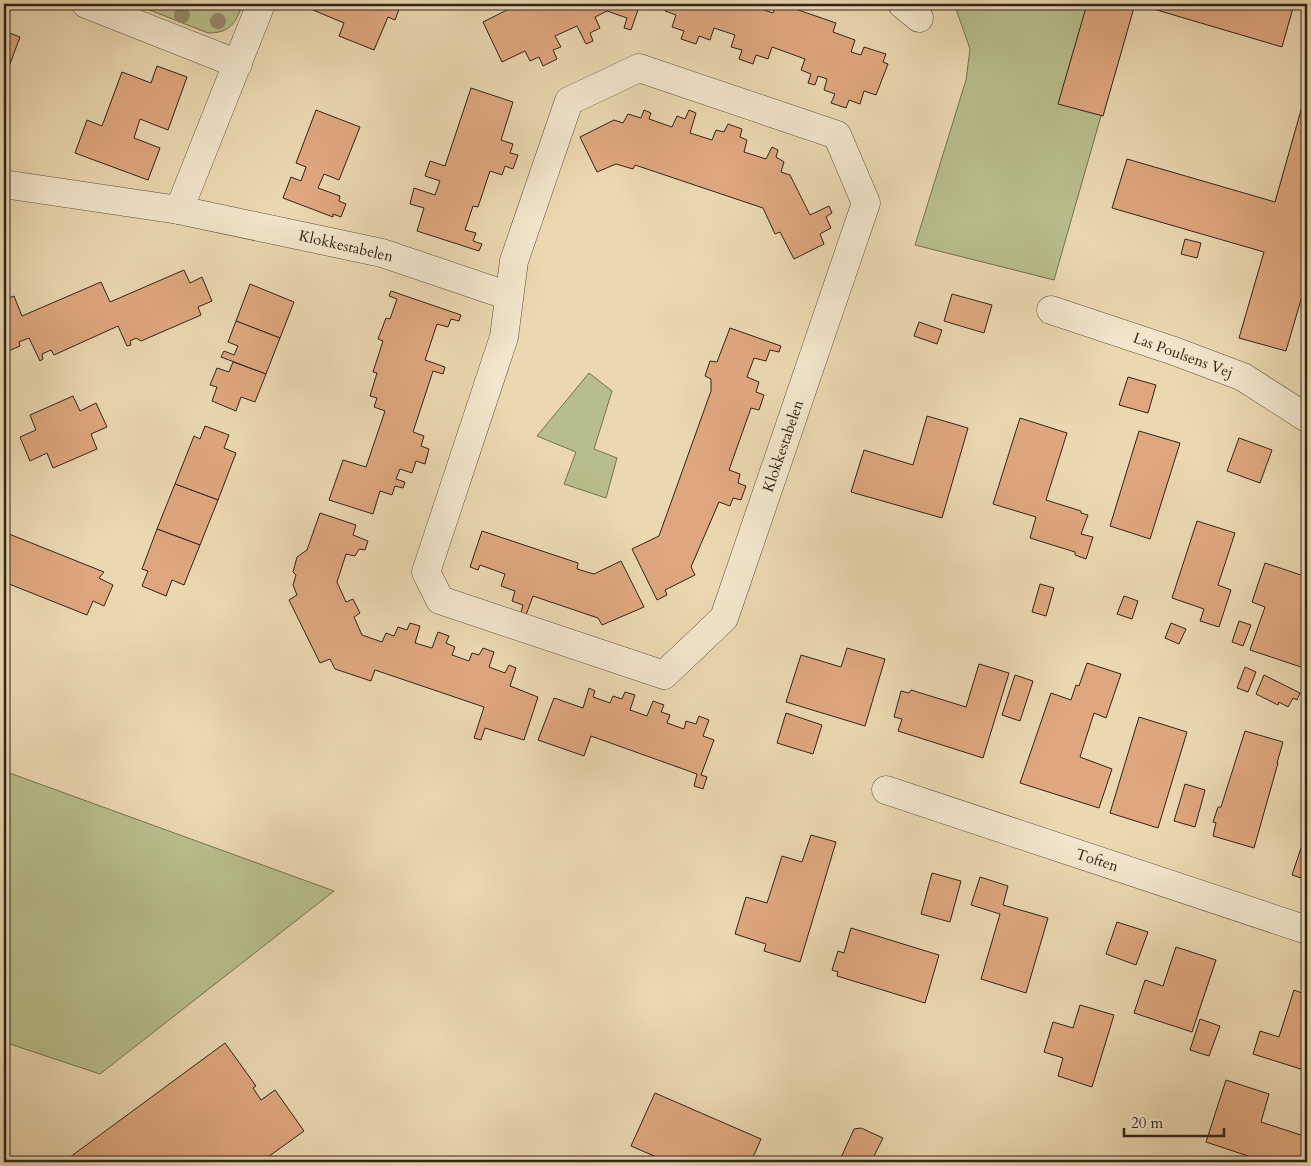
<svg xmlns="http://www.w3.org/2000/svg" width="1311" height="1166" font-family="Cardo,serif">
<style>
.green{fill:#b8be8b;stroke:#747252}
.building{fill:#dfa77f;stroke:#2f251a}
.lines{fill:none;stroke-linecap:round;stroke-linejoin:round}
.minor-casing{stroke:#5e5240;stroke-width:29}
.minor{stroke:#f2e6cc;stroke-width:28}
.tree{fill:#968a6d}
.labels{text-anchor:middle;dominant-baseline:central;stroke-width:4.5;stroke-linejoin:round;paint-order:stroke}
.street-label{font-size:15px;fill:#2f251a;stroke:#f2e6cc}
</style>
<rect width="100%" height="100%" fill="#ebd8b0"/>
<filter id="stains"><feTurbulence type="fractalNoise" baseFrequency=".004" numOctaves="4"/><feColorMatrix values="0 0 0 0 .2 0 0 0 0 .09 0 0 0 0 .02 0 0 0 .5 -.17"/></filter>
<radialGradient id="worn" r=".72"><stop offset=".6" stop-color="#630" stop-opacity="0"/><stop offset="1" stop-color="#630" stop-opacity=".3"/></radialGradient>
<g class="green">
<path d="M134,4h109c-8,19 -12,29 -35,29z"/>
<path d="M958,4h175l-79,276 -139,-35 51,-165 4,-31 -14,-40z"/>
<path d="M589,373l23,18 -18,58 23,9 -11,40 -42,-14 12,-32 -39,-16z"/>
<path d="M4,771l330,120 -234,183 -96,-32z"/>
</g>
<g class="building">
<path d="M316,4h85l-6,16 -7,-3 -14,33 -35,-14 5,-13 -31,-13z"/>
<path d="M519,4h121l-9,26 -7,-2 3,-10 -20,-7 -12,6 5,11 -10,5 3,8 -7,3 -9,-18 -22,10 6,11 -8,3 4,9 -14,7 -4,-9 -9,4 -5,-10 -23,11 -19,-40z"/>
<path d="M668,4h79l26,9 4,-9h4l55,19 -3,9 22,8 -4,12 10,3 3,-8 22,7 -3,8 5,2 -12,31 -12,-4 -4,13 -11,-4 -3,8 -15,-5 4,-9 -11,-4 3,-11 -9,-3 -3,9 -7,-2 3,-9 -10,-4 4,-11 -33,-12 -4,12 -12,-4 -3,9 -14,-5 3,-9 -11,-3 4,-12 -21,-7 -4,12 -11,-4 -3,8 -15,-5 3,-8 -12,-4 4,-12 -11,-4z"/>
<path d="M1087,4h48l-32,112 -45,-12z"/>
<path d="M1152,4h128l13,4 -11,39 -132,-39z"/>
<path d="M4,31l16,6 -16,43z"/>
<path d="M157,66l30,11 -19,53 -28,-11 -6,19 26,10 -12,32 -73,-27 12,-33 15,6 20,-54 29,11z"/>
<path d="M471,88l42,14 -12,38 12,4 -3,9 8,2 -5,14 -8,-3 -3,9 -12,-4 -12,36 -5,-1 -8,24 11,3 -3,8 9,3 -3,7 -62,-20 7,-23 -14,-4 4,-16 21,7 5,-14 -15,-5 5,-15 15,5z"/>
<path d="M1307,89v190l-21,72 -47,-13 25,-86 -152,-44 15,-49 148,43z"/>
<path d="M316,110l44,17 -21,53 -15,-6 -6,14 22,8 -1,5 7,3 -5,13 -8,-3v3l-50,-19 8,-21 10,4 5,-14 -10,-4z"/>
<path d="M644,110l7,3 -2,6 23,8 5,-11 8,3 4,-9 7,3 -6,20 22,7 4,-10 8,2 4,-8 14,5 -2,8 7,3 -3,12 22,7 6,-12 6,3 -2,7 8,5 -3,10 9,3 20,40 19,-9 3,7 -6,4 5,11 -11,6 4,10 -30,15 -14,-27 -5,2 -12,-26 -128,-43 -2,4 -17,-5 -19,8 -17,-35 34,-17 9,3 5,-9 13,4z"/>
<path d="M1185,239l16,4 -4,15 -16,-4z"/>
<path d="M184,270l6,13 12,-6 10,24 -14,6 3,8 -60,26 -5,-3 -6,3 1,4 -4,1 -9,-20 -64,29 -3,-5 -9,4 1,5 -3,2 -11,-23 -10,4 1,4 -16,7v-53l10,-4 8,20 79,-34 9,20z"/>
<path d="M250,284l44,18 -14,36 -44,-17z"/>
<path d="M391,291l70,24 -2,6 -8,-2 -3,8 -11,-3 -12,36 20,7 -2,7 -10,-3 -20,61 11,4 -3,10 8,3 -4,15 -9,-3 -4,12 -12,-4 -4,10 9,3 -2,6 -8,-2 -3,9 -12,-4 -7,23 -44,-14 14,-40 23,7 19,-56 -11,-4 3,-9 -7,-2 7,-23 -4,-1 10,-31 -5,-2 8,-21 4,1 7,-20 -8,-3z"/>
<path d="M952,294l40,11 -8,28 -40,-12z"/>
<path d="M236,321l44,17 -14,36 -45,-17 3,-6 10,4 4,-9 -10,-4z"/>
<path d="M919,322l23,8 -5,14 -23,-8z"/>
<path d="M730,328l51,18 -2,6 -9,-2 -4,11 -12,-3 -7,19 12,5 -3,10 8,3 -5,15 -8,-2 -22,62 11,4 -2,9 8,3 -5,14 -8,-2 -3,8 -11,-4 -28,65 4,8 -30,15 2,5 -10,5 -25,-51 27,-13 52,-145v-12l-6,-3 5,-15 7,1z"/>
<path d="M233,362l33,12 -11,28 -14,-5 -5,14 -24,-10 5,-14 -7,-2 7,-17 12,4z"/>
<path d="M1128,377l28,8 -8,28 -29,-8z"/>
<path d="M73,396l7,15 16,-8 11,24 -16,7 6,15 -44,19 -6,-15 -17,8 -10,-24 16,-7 -6,-15z"/>
<path d="M927,416l41,12 -26,90 -91,-26 13,-42 49,15z"/>
<path d="M1020,418l47,15 -21,67 35,11v2l7,2 -7,19 12,3 -7,22 -11,-4v-3l-45,-14 6,-21 -43,-13z"/>
<path d="M205,426l24,9 -5,13 12,5 -18,47 -43,-16 19,-48 6,3z"/>
<path d="M1139,431l41,12 -30,96 -40,-13z"/>
<path d="M1239,438l33,12 -12,33 -33,-12z"/>
<path d="M175,484l43,16 -18,45 -43,-16z"/>
<path d="M320,513l36,12 -3,10 15,6 -3,9 -6,-1 -4,7 -9,-2 -9,28 9,20 7,-3 7,14 -6,4 8,18 20,7 4,-9 8,3 4,-9 9,3 3,-7 10,3 -5,17 17,5 6,-16 11,4 -3,7 9,4 -3,8 17,6 3,-8 7,2 4,-7 11,4 -5,15 16,6 4,-8 7,3 -6,18 28,11 -14,43 -39,-12 -4,12 -7,-2 10,-31 -109,-37 -4,11 -36,-12 -5,-10 -10,4 -31,-63 8,-5 -4,-10 3,-10 -3,-3 4,-15 10,-7z"/>
<path d="M1197,521l38,12 -17,52 13,5 -12,37 -19,-6 4,-12 -32,-11z"/>
<path d="M157,529l43,16 -16,40 -12,-5 -6,16 -24,-10 6,-15 -6,-2z"/>
<path d="M482,531l96,32 -1,6 17,5 27,-13 23,46 -42,18 -4,-7 -65,-22 -7,19 -5,-2 2,-8 -11,-4 3,-10 -14,-5 4,-12 -25,-9 -2,5 -8,-3z"/>
<path d="M4,532l100,40 -5,6 14,7 -9,21 -11,-5 -6,14 -83,-33z"/>
<path d="M1265,563l42,14v26l-4,12 4,1v53l-57,-19 15,-43 -13,-5z"/>
<path d="M1040,584l14,4 -8,28 -14,-4z"/>
<path d="M1124,596l14,5 -6,18 -15,-5z"/>
<path d="M1239,621l12,4 -8,21 -11,-4z"/>
<path d="M1171,623l15,6 -7,15 -14,-6z"/>
<path d="M847,648l38,11 -20,67 -79,-24 15,-47 40,12z"/>
<path d="M1087,663l34,11 -15,44 -12,-5 -14,44 32,12 -13,39 -79,-25 31,-90 20,7 5,-15 3,1z"/>
<path d="M979,664l30,9 -26,85 -85,-27 4,-12 -8,-2 7,-26 8,2 2,-3 55,17z"/>
<path d="M1245,667l11,5 -8,20 -11,-4z"/>
<path d="M1015,675l18,6 -13,40 -18,-6z"/>
<path d="M1264,675l36,18 -3,7 -4,-2 -5,9 -9,-5 -1,3 -22,-11z"/>
<path d="M589,688l6,3 -2,6 17,6 3,-7 9,3 3,-7 10,3 -5,15 17,6 6,-15 11,4 -3,7 9,3 -3,8 17,6 2,-8 10,3 3,-8 10,4 -6,16 11,4 -13,35 6,2 -4,12 -9,-3 3,-12 -106,-38 -7,20 -46,-16 16,-42 29,10z"/>
<path d="M786,713l36,12 -9,29 -36,-11z"/>
<path d="M1139,717l48,15 -29,96 -48,-15z"/>
<path d="M1245,731l38,11 -6,21h1l-24,85 -41,-12 3,-13 -3,-1 5,-15h3z"/>
<path d="M1185,784l20,6 -10,37 -21,-6z"/>
<path d="M1307,830v50l-15,-5z"/>
<path d="M811,835l25,7 -36,120 -36,-11 2,-7 -31,-10 11,-37 21,6 15,-47 20,6z"/>
<path d="M932,873l29,8 -11,41 -29,-8z"/>
<path d="M980,877l28,9 -5,19 45,13 -22,75 -45,-14 19,-65 -29,-9z"/>
<path d="M1117,922l31,10 -12,33 -30,-11z"/>
<path d="M851,928l88,27 -14,48 -88,-27 1,-4 -6,-2 6,-19 6,2z"/>
<path d="M1176,947l40,13 -24,72 -58,-19 11,-33 18,6z"/>
<path d="M1294,990l13,5v76l-54,-17 7,-23 19,6z"/>
<path d="M1080,1005l34,10 -22,72 -34,-11 5,-18 -19,-6 9,-30 20,6z"/>
<path d="M1200,1019l20,7 -11,30 -19,-6z"/>
<path d="M225,1043l31,43 -3,2 8,12 14,-10 29,41 -43,31h-193l-2,-2z"/>
<path d="M1226,1080l43,14 -8,28 46,15v10l-5,15h-36l-60,-20z"/>
<path d="M655,1093l106,46 -10,23h-83l-37,-16z"/>
<path d="M861,1128l22,10 -12,24h-32l15,-33z"/>
<path d="M43,1157l4,5h-11z"/>
</g>
<g class="lines">
<g class="minor-casing">
<g id="minor">
<path d="M86,4l152,60"/>
<path d="M902,4l17,14"/>
<path d="M639,68l198,67 29,68 -142,415 -60,57 -224,-75 -14,-28 78,-235 10,-76 55,-160z"/>
<path d="M4,185h6l169,25 203,43 127,43"/>
<path d="M179,210l82,-206"/>
<path d="M1051,310l123,41 69,26 64,41"/>
<path d="M886,790l421,140"/>
</g>
</g>
<use href="#minor" class="minor"/>
</g>
<g class="tree">
<circle cx="182" cy="15" r="8"/>
<circle cx="218" cy="21" r="8"/>
</g>
<g class="labels">
<g class="street-label">
<text transform="translate(346 246) rotate(13)">Klokkestabelen</text>
<text transform="translate(1183 355) rotate(20)">Las Poulsens Vej</text>
<text transform="translate(783 446) rotate(-71)">Klokkestabelen</text>
<text transform="translate(1097 860) rotate(18)">Toften</text>
</g>
</g>
<rect width="1311" height="1166" fill="none" stroke="#ebd8b0" stroke-width="20"/>
<rect x="5" y="5" width="1301" height="1156" fill="none" stroke="#2f251a" stroke-width="2.5"/>
<rect x="10" y="10" width="1291" height="1146" fill="none" stroke="#2f251a"/>
<path d="M1124 1128v8h100v-8" fill="none" stroke="#2f251a" stroke-width="2.5"/>
<text x="1131" y="1128" font-size="15" fill="#2f251a" stroke="#f2e6cc" stroke-width="4" paint-order="stroke">20 m</text>
<rect width="100%" height="100%" filter="url(#stains)"/>
<rect width="100%" height="100%" fill="url(#worn)"/>
</svg>
